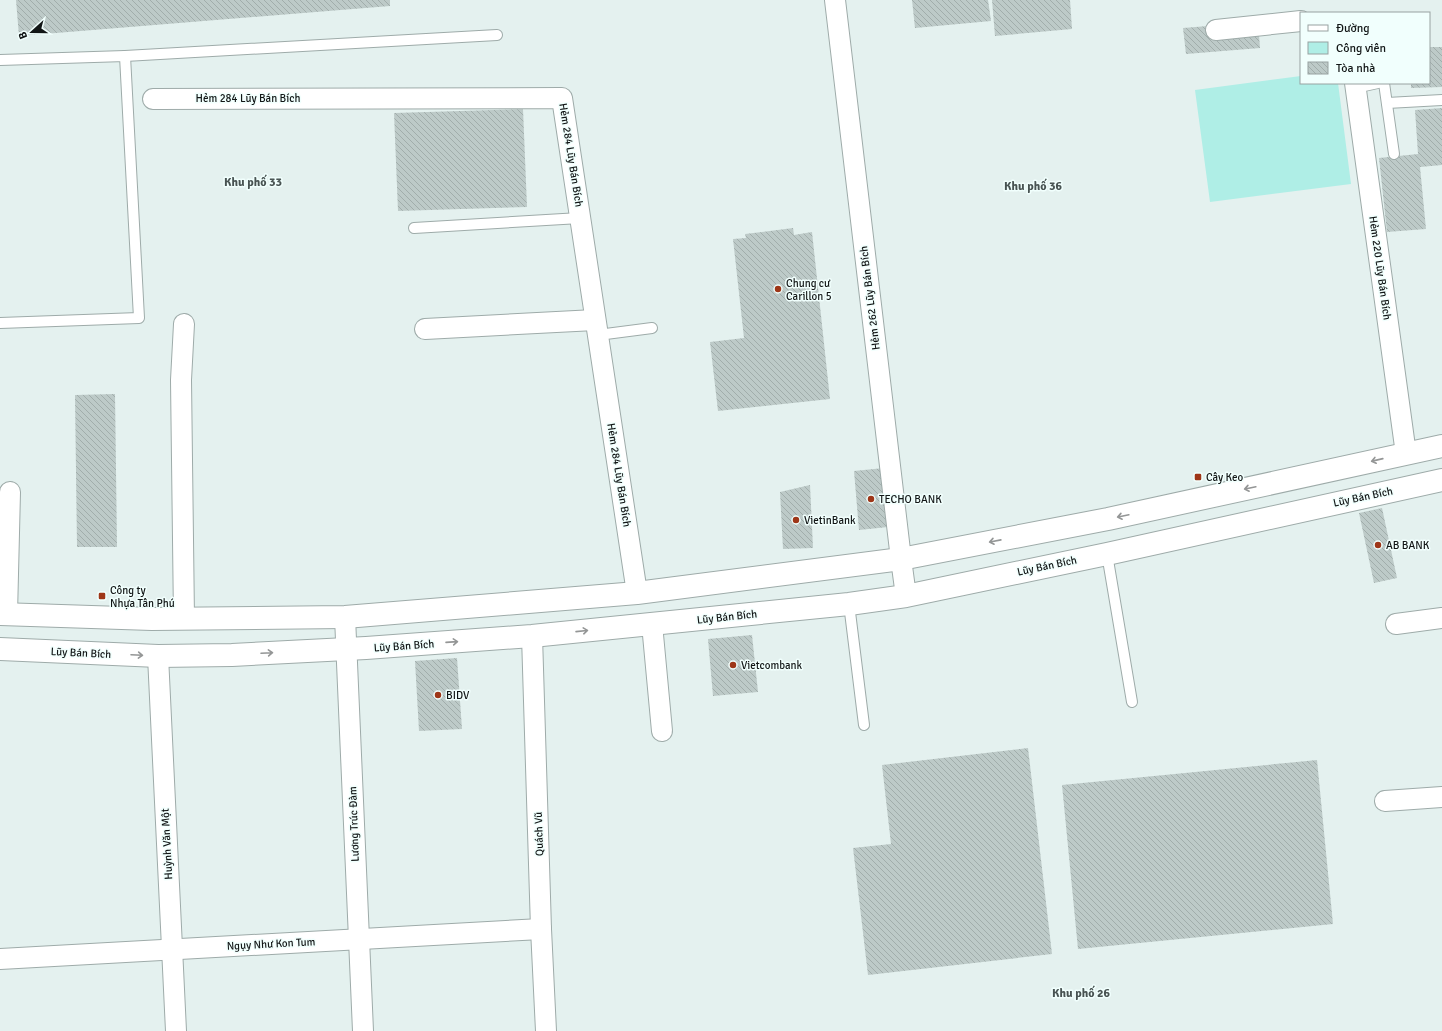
<svg xmlns="http://www.w3.org/2000/svg" width="1442" height="1031" font-family="Signika,sans-serif">
<style>
.green{fill:#afeee6}
.building{fill:url(#building-back-hatch)}
.lines{fill:none;stroke-linecap:round;stroke-linejoin:round}
.lane-casing{stroke:#9eaba9;stroke-width:12}
.street-casing{stroke:#9eaba9;stroke-width:22}
.secondary-casing{stroke:#9eaba9;stroke-width:24}
.lane{stroke:#fff;stroke-width:10}
.street{stroke:#fff;stroke-width:20}
.secondary{stroke:#fff;stroke-width:22}
.oneway{stroke:#949696}
.poi-dot{fill:#9e3618;stroke:#f1fffd;stroke-width:1.5}
.labels{text-anchor:middle;dominant-baseline:central;stroke-width:3;stroke-linejoin:round;paint-order:stroke}
.street-label{font-size:11px;fill:#121616;stroke:#f1fffd}
.poi-label{font-size:11px;fill:#121616;stroke:#f1fffd;text-anchor:start}
.neighbourhood-label{font-size:12px;font-weight:bold;fill:#485352;stroke:#f1fffd}
</style>
<defs>
<pattern id="building-back-hatch" width="6" height="6" patternUnits="userSpaceOnUse"><rect width="6" height="6" fill="#bdcac8"/><path d="M-1 5l2 2M0 0l6 6M5-1l2 2" fill="none" stroke="#a1adab"/></pattern>
</defs>
<rect width="100%" height="100%" fill="#e4f1ef"/>
<path class="green" d="M1301,76v7h37l13,101 -141,18 -15,-112z"/>
<g class="building">
<path d="M16,0h374v6l-371,30z"/>
<path d="M912,0h76l3,21 -76,7z"/>
<path d="M992,0h78l2,29 -77,7z"/>
<path d="M1258,22l2,26 -74,6 -3,-26z"/>
<path d="M1429,47h13v40l-31,1v-5h18z"/>
<path d="M1442,108v57l-22,2 6,62 -39,3 -8,-74 39,-4 -3,-44z"/>
<path d="M523,109l4,98 -129,4 -4,-98z"/>
<path d="M793,228l1,7 18,-3 18,167 -112,12 -8,-69 34,-4 -11,-99 13,-1 -1,-4z"/>
<path d="M115,394l2,153h-40l-2,-152z"/>
<path d="M884,468l4,59 -29,3 -5,-59z"/>
<path d="M810,485l3,63 -30,1 -3,-57z"/>
<path d="M1382,508l15,70 -23,5 -15,-70z"/>
<path d="M752,635l6,57 -45,4 -5,-57z"/>
<path d="M457,658l5,71 -43,2 -4,-70z"/>
<path d="M1028,748l24,206 -184,21 -15,-127 38,-4 -9,-79z"/>
<path d="M1317,760l16,164 -255,25 -16,-164z"/>
</g>
<g class="lines">
<g class="lane-casing">
<g id="lane">
<path d="M125,56l372,-21"/>
<path d="M0,60l125,-4 14,262 -139,5"/>
<path d="M1384,83l10,71"/>
<path d="M1355,88l23,-5"/>
<path d="M1387,103l55,-3"/>
<path d="M414,228l166,-10"/>
<path d="M598,335l54,-7"/>
<path d="M1107,554l25,148"/>
<path d="M849,604l15,121"/>
</g>
</g>
<g class="street-casing">
<g id="street">
<path d="M835,0l66,559 5,37"/>
<path d="M1216,30l85,-9"/>
<path d="M1355,83l51,371"/>
<path d="M153,99l409,-1 75,495"/>
<path d="M425,329l170,-9"/>
<path d="M7,615l3,-123"/>
<path d="M345,617l18,414"/>
<path d="M184,619l-3,-239 3,-56"/>
<path d="M652,624l10,107"/>
<path d="M1396,624l46,-6"/>
<path d="M532,636l9,293 5,102"/>
<path d="M158,656l18,375"/>
<path d="M1385,801l57,-4"/>
<path d="M0,959l541,-30"/>
</g>
</g>
<g class="secondary-casing">
<g id="secondary">
<path d="M0,614l152,5 193,-2 292,-24 264,-34 207,-40 334,-73"/>
<path d="M0,649l158,7 74,-1 134,-7 166,-12 317,-32 57,-8 201,-42 335,-74"/>
</g>
</g>
<use href="#lane" class="lane"/>
<use href="#street" class="street"/>
<use href="#secondary" class="secondary"/>
</g>
<defs><path id="oneway-shaft" d="M-6 0H5M1.5-3L5.5 0L1.5 3" fill="none" stroke-width="1.6" stroke-linecap="round" stroke-linejoin="round"/></defs>
<g class="oneway">
<use href="#oneway-shaft" transform="translate(1377 460) rotate(167)"/>
<use href="#oneway-shaft" transform="translate(1250 488) rotate(168)"/>
<use href="#oneway-shaft" transform="translate(1123 516) rotate(168)"/>
<use href="#oneway-shaft" transform="translate(995 541) rotate(169)"/>
<use href="#oneway-shaft" transform="translate(582 631) rotate(-6)"/>
<use href="#oneway-shaft" transform="translate(452 642) rotate(-4)"/>
<use href="#oneway-shaft" transform="translate(267 653) rotate(-3)"/>
<use href="#oneway-shaft" transform="translate(137 655) rotate(3)"/>
</g>
<g class="poi-dot">
<circle cx="778" cy="289" r="4"/>
<rect x="1194" y="473" width="8" height="8" rx="2"/>
<circle cx="871" cy="499" r="4"/>
<circle cx="796" cy="520" r="4"/>
<circle cx="1378" cy="545" r="4"/>
<rect x="98" y="592" width="8" height="8" rx="2"/>
<circle cx="733" cy="665" r="4"/>
<circle cx="438" cy="695" r="4"/>
</g>
<g class="labels">
<g class="street-label">
<text x="248" y="98">Hẻm 284 Lũy Bán Bích</text>
<text transform="translate(571 155) rotate(81)">Hẻm 284 Lũy Bán Bích</text>
<text transform="translate(1380 268) rotate(82)">Hẻm 220 Lũy Bán Bích</text>
<text transform="translate(870 298) rotate(-97)">Hẻm 262 Lũy Bán Bích</text>
<text transform="translate(619 475) rotate(81)">Hẻm 284 Lũy Bán Bích</text>
<text transform="translate(1363 497) rotate(-12)">Lũy Bán Bích</text>
<text transform="translate(1047 566) rotate(-12)">Lũy Bán Bích</text>
<text transform="translate(727 617) rotate(-6)">Lũy Bán Bích</text>
<text transform="translate(404 646) rotate(-4)">Lũy Bán Bích</text>
<text transform="translate(81 653) rotate(3)">Lũy Bán Bích</text>
<text transform="translate(354 824) rotate(-92)">Lương Trúc Đàm</text>
<text transform="translate(539 834) rotate(-92)">Quách Vũ</text>
<text transform="translate(167 844) rotate(-93)">Huỳnh Văn Một</text>
<text transform="translate(271 944) rotate(-3)">Ngụy Như Kon Tum</text>
</g>
<g class="poi-label">
<text x="786" y="283">Chung cư<tspan x="786" dy="13">Carillon 5</tspan></text>
<text x="1206" y="477">Cây Keo</text>
<text x="879" y="499">TECHO BANK</text>
<text x="804" y="520">VietinBank</text>
<text x="1386" y="545">AB BANK</text>
<text x="110" y="590">Công ty<tspan x="110" dy="13">Nhựa Tân Phú</tspan></text>
<text x="741" y="665">Vietcombank</text>
<text x="446" y="695">BIDV</text>
</g>
<g class="neighbourhood-label">
<text x="253" y="182">Khu phố 33</text>
<text x="1033" y="186">Khu phố 36</text>
<text x="1081" y="993">Khu phố 26</text>
</g>
</g>
<rect x="1300" y="12" width="130" height="72" fill="#f1fffd" stroke="#98a2a1"/>
<rect x="1308" y="25" width="20" height="6" fill="#ffffff" stroke="#98a2a1"/>
<text x="1336" y="32" font-size="12" fill="#121616">Đường</text>
<rect x="1308" y="42" width="20" height="12" fill="#afeee6" stroke="#98a2a1"/>
<text x="1336" y="52" font-size="12" fill="#121616">Công viên</text>
<rect x="1308" y="62" width="20" height="12" fill="url(#building-back-hatch)" stroke="#98a2a1"/>
<text x="1336" y="72" font-size="12" fill="#121616">Tòa nhà</text>
<g transform="translate(32 32) rotate(249)" stroke="#f1fffd" stroke-width="3" paint-order="stroke">
<path d="M0-3L7 15L0 10L-7 15Z" fill="#121616"/>
<text y="-6" font-size="11" font-weight="bold" text-anchor="middle" fill="#121616">B</text>
</g>
</svg>
